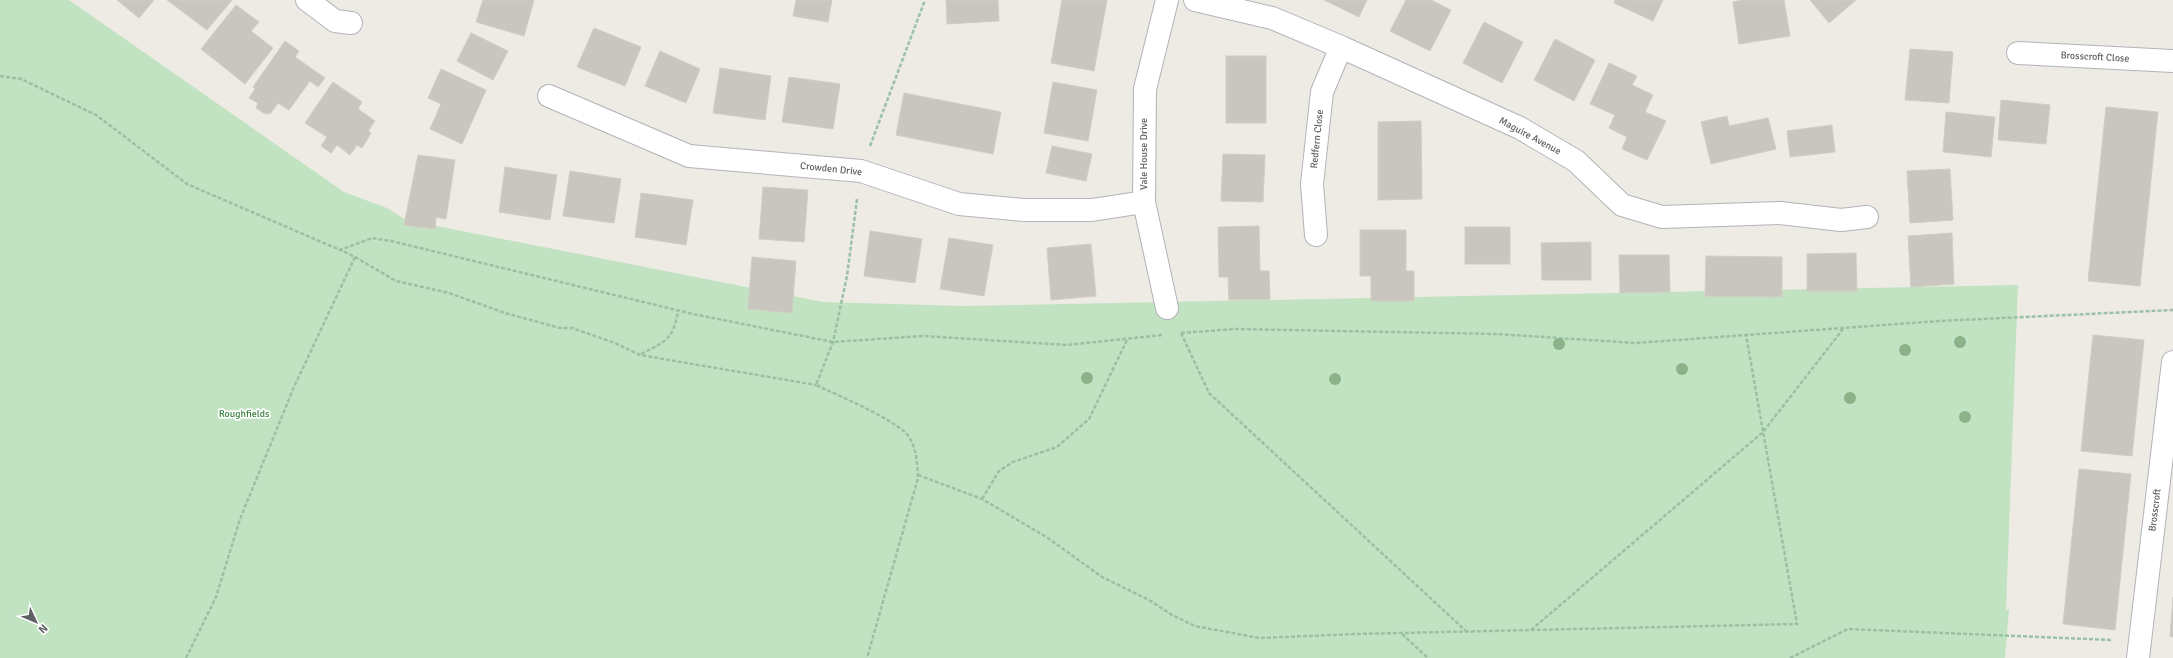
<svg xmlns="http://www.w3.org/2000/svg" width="2173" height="658" font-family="Signika,sans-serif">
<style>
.green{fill:#c2e3c2}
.building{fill:#c9c6c0;stroke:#d1cdc3}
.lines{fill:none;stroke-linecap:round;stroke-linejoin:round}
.minor-casing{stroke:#b1b4b8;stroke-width:24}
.path{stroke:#9ac1a5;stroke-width:2.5;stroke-dasharray:4 2;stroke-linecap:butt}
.minor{stroke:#fff;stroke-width:22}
.tree{fill:#8bb289}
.labels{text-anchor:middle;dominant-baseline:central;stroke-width:3.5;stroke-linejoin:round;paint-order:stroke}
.street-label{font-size:10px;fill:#5c5f63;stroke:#fff}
.park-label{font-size:10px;fill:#3b833e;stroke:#fff}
</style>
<rect width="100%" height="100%" fill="#edebe4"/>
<path class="green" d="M0,0h69l275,192 43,16 19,12 417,82 140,4 1055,-21 -12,325h3l-4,48h-2005z"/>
<g class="building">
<path d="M117,0h37l-15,18z"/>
<path d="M167,0h65l-25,30z"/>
<path d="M483,0h51l-10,36 -48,-14z"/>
<path d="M796,0h36l-4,22 -35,-6z"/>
<path d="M946,0h52l1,21 -52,3z"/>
<path d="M1062,0h45l-13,71 -43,-8z"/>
<path d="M1324,0h43l-8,17z"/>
<path d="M1406,0h25l20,10 -21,41 -40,-20z"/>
<path d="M1615,0h48l-10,21 -39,-18z"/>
<path d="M1743,0h41l6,36 -51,8 -6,-42z"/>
<path d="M1810,0h46l-27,23z"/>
<path d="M236,5l23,17 -8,9 22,17 -28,36 -44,-35z"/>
<path d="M1484,22l39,20 -21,41 -39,-20z"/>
<path d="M594,28l47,19 -16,39 -48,-19z"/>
<path d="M471,33l37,18 -15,29 -36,-19z"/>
<path d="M1555,39l40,21 -21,41 -40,-21z"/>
<path d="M285,41l14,10 -4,6 30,21 -7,9 -8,-6 -21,29 -11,-7 -7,10 -6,1 -9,-6 2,-5 -9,-5 6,-9 -2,-2z"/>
<path d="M1910,49l43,3 -4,51 -44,-3z"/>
<path d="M660,51l40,18 -14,34 -41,-17z"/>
<rect x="1226" y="56" width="40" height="67"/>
<path d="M1609,63l28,13 -5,9 21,10 -8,17 21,9 -19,39 -25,-11 5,-12 -18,-9 6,-13 -25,-11z"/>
<path d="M720,68l51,8 -6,44 -52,-7z"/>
<path d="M441,69l45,21 -24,54 -32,-15 11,-25 -13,-6z"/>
<path d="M789,77l51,7 -7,45 -51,-7z"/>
<path d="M333,82l29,20 -4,7 17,12 -7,10 3,2 -9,15 -5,-3 -7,10 -13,-10 -6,8 -10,-7 6,-9 -22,-14z"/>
<path d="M1053,82l44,8 -9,51 -44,-8z"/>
<path d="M904,93l97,19 -8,42 -97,-19z"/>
<path d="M2001,100l49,5 -4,39 -48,-4z"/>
<path d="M2106,107l52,5 -18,174 -52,-5z"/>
<path d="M1946,112l49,5 -4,40 -48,-5z"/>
<path d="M1727,116l2,10 39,-8 8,31 -65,15 -10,-42z"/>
<path d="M1421,121l1,78 -44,1v-78z"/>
<path d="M1832,125l3,27 -45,5 -3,-26z"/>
<path d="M1052,146l40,8 -6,27 -40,-8z"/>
<path d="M1223,154l42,1 -2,47 -42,-1z"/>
<path d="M418,155l37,5 -9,59 -10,-2 -1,12 -31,-4z"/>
<path d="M505,167l52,8 -7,45 -51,-8z"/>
<path d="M1950,169l3,51 -43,3 -3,-52z"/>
<path d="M570,171l51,8 -7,44 -51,-7z"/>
<path d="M763,187l45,3 -4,52 -45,-3z"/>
<path d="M641,193l52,7 -7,45 -51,-8z"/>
<path d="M1259,226l1,45h9l1,28 -41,1 -1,-23h-9l-1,-50z"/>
<rect x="1465" y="227" width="45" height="37"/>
<path d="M1360,230h46v41h8v30h-43v-25h-11z"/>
<path d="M870,231l52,8 -7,44 -51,-7z"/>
<path d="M1952,233l2,51 -43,3 -3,-51z"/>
<path d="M949,238l44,7 -9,51 -44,-7z"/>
<path d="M1591,242v38h-49l-1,-37z"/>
<path d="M1091,244l5,52 -45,4 -4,-52z"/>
<path d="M1856,253l1,38h-50v-37z"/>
<path d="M1619,255h50l1,37 -50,1z"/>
<path d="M1706,256l76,1v40l-77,-1z"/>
<path d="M752,257l44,4 -4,52 -44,-4z"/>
<path d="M2093,335l51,5 -12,116 -51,-5z"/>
<path d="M2079,469l52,5 -16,156 -52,-6z"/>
<path d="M2173,597v40l-3,-1z"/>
</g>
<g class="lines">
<g class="minor-casing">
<g id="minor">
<path d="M307,0l28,21 16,2"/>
<path d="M1195,0l77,18 69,29 179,81 56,33 46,44 40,12 118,-4 61,7 26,-3"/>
<path d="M2018,53l155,8"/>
<path d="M549,96l140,60 172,15 98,33 65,6h68l52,-8"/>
<path d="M1316,235l-4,-51 10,-92 19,-45"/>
<path d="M1167,308l-23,-106 1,-113 22,-89"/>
<path d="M2138,658l35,-296"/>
</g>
</g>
<g class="path">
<path d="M0,76l21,3 75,36 91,69 153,66 32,-12 19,3 302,73 140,28 90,-6 144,9 95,-10"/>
<path d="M870,146l55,-146"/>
<path d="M857,199l-10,77 -14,66 -17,43c19,9 83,36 93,52 8,13 8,25 9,41l-51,180"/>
<path d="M355,257l41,24 53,12 56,20 55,15h12l43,15 25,12 176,30"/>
<path d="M1181,333l54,-4 262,5 139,9 303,-22 234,-11"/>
<path d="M1181,333l28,60 258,239"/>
<path d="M641,354c25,-13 32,-14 37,-43"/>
<path d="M918,475l64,24 66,39 54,39 47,23 23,15 23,11 64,12 97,-4 441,-10 -51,-289"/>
<path d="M982,499l17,-28 14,-9 44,-15 32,-28 38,-79"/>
<path d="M1531,630l232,-198 80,-103"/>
<path d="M1402,634l26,24"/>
<path d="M186,658l30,-61 24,-78 54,-132 61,-130 -14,-7"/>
<path d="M1790,658l58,-29 265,11"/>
</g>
<use href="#minor" class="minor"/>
</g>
<g class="tree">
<circle cx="1960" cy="342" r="6"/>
<circle cx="1559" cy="344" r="6"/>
<circle cx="1905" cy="350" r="6"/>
<circle cx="1682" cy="369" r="6"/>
<circle cx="1087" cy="378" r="6"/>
<circle cx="1335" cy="379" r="6"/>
<circle cx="1850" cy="398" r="6"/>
<circle cx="1965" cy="417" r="6"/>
</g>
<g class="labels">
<g class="street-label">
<text transform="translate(2095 57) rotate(3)">Brosscroft Close</text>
<text transform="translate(1530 136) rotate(28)">Maguire Avenue</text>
<text transform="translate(1317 139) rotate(-84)">Redfern Close</text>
<text transform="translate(1144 154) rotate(-90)">Vale House Drive</text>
<text transform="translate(831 169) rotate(6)">Crowden Drive</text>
<text transform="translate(2155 510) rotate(-83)">Brosscroft</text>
</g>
<g class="park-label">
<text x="244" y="414">Roughfields</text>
</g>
</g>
<g transform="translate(36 622) rotate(134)" stroke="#ffffff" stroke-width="3" paint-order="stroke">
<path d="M0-3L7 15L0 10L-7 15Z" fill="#5c5f63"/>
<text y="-6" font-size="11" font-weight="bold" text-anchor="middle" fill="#5c5f63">N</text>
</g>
</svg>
